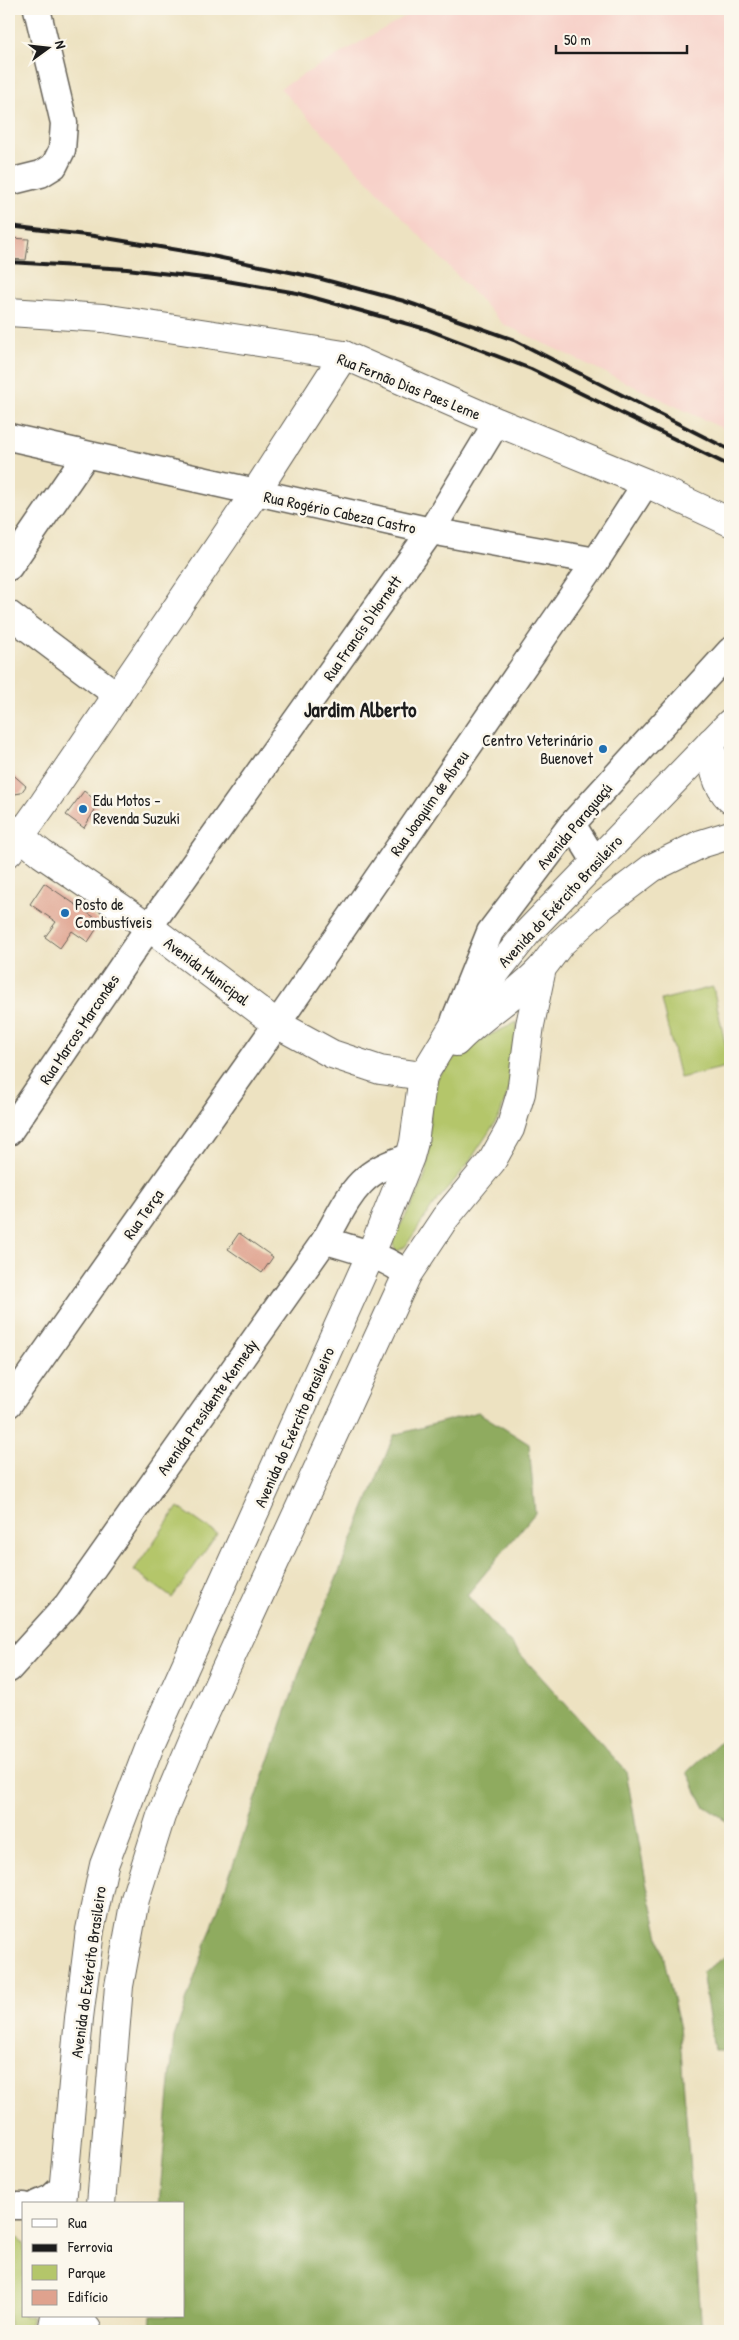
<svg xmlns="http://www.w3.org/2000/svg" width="739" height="2340" font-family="'Patrick Hand',sans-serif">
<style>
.built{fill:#f7d1c9}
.green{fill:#b4c66a;stroke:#687143}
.forest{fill:#8fab5e;stroke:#56643d}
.building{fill:#dfa28e}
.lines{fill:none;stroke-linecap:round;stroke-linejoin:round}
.minor-casing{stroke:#656156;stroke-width:29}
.major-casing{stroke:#656156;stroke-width:30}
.minor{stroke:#fff;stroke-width:26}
.major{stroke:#fff;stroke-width:28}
.rail{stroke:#1c1c1c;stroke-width:4}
.poi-dot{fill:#1f6fb2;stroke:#fbf7ec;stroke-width:2}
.labels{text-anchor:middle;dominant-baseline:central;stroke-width:5;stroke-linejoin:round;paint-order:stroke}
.street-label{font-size:16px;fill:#1c1c1c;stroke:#fbf7ec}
.poi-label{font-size:16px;fill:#1c1c1c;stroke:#fbf7ec;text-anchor:start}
.district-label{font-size:21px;font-weight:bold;fill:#1c1c1c;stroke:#fbf7ec}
</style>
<rect width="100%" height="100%" fill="#fbf7ec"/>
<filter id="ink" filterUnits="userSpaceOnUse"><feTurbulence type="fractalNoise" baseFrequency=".02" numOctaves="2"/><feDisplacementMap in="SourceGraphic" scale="10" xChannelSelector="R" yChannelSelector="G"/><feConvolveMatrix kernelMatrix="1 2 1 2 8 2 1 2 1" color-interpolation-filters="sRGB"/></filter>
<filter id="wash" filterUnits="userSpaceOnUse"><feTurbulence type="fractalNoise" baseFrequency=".0096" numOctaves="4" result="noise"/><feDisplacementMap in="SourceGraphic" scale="20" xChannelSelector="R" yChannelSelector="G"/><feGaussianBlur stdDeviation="1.12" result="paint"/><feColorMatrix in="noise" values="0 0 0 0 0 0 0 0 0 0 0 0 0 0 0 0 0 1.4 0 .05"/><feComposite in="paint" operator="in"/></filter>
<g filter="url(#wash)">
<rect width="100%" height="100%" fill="#ede2c1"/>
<path class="built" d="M418,9h312v423l-227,-108 -223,-236z"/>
<g class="green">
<path d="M713,987l17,79 -50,12 -19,-78z"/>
<path d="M517,1022l-1,48 -17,47 -34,51 -33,39 -27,40 -9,5 -4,-11c9,-19 29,-49 34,-68 5,-25 2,-51 6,-76 6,-43 52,-58 85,-75z"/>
<path d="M178,1507l39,27 -45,64 -38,-28z"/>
<path d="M9,2232l15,11v73h8l-4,15h-19z"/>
</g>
<g class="forest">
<path d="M478,1412l51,32 6,69 -68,82 159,176 20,110 33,143 23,307h-552l1,-15h33v-112h-25l15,-167 130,-378 90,-224z"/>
<path d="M730,1732v91l-26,-17 -17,-34z"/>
<path d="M730,1954v96h-16l-12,-78z"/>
</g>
<g id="blocks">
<g class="building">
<path d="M9,238l20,1 -3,21 -17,-1z"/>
<path d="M9,771l17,15 -5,7 -12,2z"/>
<path d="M84,791l15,12 -15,25 -18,-13z"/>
<path d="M44,883l57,39 -13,20 -16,-11 -12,17 -15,-11 11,-15 -26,-18z"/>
<path d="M239,1233l34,24 -11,16 -34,-24z"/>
</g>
</g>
</g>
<g filter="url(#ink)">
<use href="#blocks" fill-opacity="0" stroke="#656156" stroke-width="1"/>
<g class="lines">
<g class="minor-casing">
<g id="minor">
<path d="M9,182l32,-8 13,-8 8,-16 2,-27 -27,-114"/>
<path d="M9,437l422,94 165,30"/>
<path d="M9,567l77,-112"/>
<path d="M9,614l109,82"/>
<path d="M572,824l23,37"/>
<path d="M455,1019l35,-87 82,-108 158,-173"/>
<path d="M9,1132l140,-205 282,-396 66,-109"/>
<path d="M325,1240c27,10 61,15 82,35"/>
<path d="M9,1404l268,-380 319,-463 50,-78"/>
<path d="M9,1669l58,-64 258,-365c25,-44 32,-69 85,-83"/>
<path d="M37,2204l14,-6 13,-12"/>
<path d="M9,2206h15"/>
</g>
</g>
<g class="major-casing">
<g id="major">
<path d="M9,312l94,6 241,37 153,67 149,61 84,39"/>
<path d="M711,742c2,21 3,42 19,57"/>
<path d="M9,827l33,27 107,73 128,97 55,30 48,16 43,6"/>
<path d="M9,852l35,-49 211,-310 89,-138"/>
<path d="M456,1042c27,-28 60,-46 86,-74"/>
<path d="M62,2204l17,-186 11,-88 14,-65 48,-125 218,-484 40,-99 4,-15 9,-66 31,-51 73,-92 203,-210"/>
<path d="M101,2204l18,-218 16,-87 26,-83 35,-83 211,-458 38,-57 47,-57 18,-32 11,-36 9,-68 12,-57 19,-25 42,-38 49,-37 49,-24 29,-9"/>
<path d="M76,2316l11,13"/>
<path d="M52,2331l3,-15"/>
</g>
</g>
<use href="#minor" class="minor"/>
<use href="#major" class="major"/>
<g class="rail">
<path d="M9,226l85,10 108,18 112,23 90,24 110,39 216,110"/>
<path d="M9,262l118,7 94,11 76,13 129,36 105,40 199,97"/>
</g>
</g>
</g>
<g class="poi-dot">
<circle cx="603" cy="749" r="5"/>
<circle cx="83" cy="809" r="5"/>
<circle cx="65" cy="913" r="5"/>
</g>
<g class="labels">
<g class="street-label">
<text transform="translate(409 386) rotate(22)">Rua Fernão Dias Paes Leme</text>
<text transform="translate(340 512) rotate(12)">Rua Rogério Cabeza Castro</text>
<text transform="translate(362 628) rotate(-55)">Rua Francis D'Hornett</text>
<text transform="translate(429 803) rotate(-55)">Rua Joaquim de Abreu</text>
<text transform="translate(574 826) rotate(-50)">Avenida Paraguaçú</text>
<text transform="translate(560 901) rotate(-47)">Avenida do Exército Brasileiro</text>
<text transform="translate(207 971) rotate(37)">Avenida Municipal</text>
<text transform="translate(79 1029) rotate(-56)">Rua Marcos Marcondes</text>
<text transform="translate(143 1214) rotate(-55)">Rua Terça</text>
<text transform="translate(207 1407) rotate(-55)">Avenida Presidente Kennedy</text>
<text transform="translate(294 1427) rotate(-66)">Avenida do Exército Brasileiro</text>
<text transform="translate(88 1972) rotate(-82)">Avenida do Exército Brasileiro</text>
</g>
<g class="poi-label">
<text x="593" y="740" text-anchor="end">Centro Veterinário<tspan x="593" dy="18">Buenovet</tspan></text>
<text x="93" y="800">Edu Motos -<tspan x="93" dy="18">Revenda Suzuki</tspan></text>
<text x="75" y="904">Posto de<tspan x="75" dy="18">Combustíveis</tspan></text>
</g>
<g class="district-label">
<text x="360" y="709">Jardim Alberto</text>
</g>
</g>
<rect width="739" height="2340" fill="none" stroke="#fbf7ec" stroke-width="30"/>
<rect x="22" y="2202" width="162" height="115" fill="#fbf7ec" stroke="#a29f99"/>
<rect x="32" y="2219" width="25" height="8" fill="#ffffff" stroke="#a29f99"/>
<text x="68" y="2228" font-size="15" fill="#1c1c1c">Rua</text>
<rect x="32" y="2244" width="25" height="8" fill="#1c1c1c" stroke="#a29f99"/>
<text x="68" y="2252" font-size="15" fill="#1c1c1c">Ferrovia</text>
<rect x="32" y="2265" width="25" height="15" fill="#b4c66a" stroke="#a29f99"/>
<text x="68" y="2278" font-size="15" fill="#1c1c1c">Parque</text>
<rect x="32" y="2290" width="25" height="15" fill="#dfa28e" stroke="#a29f99"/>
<text x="68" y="2302" font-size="15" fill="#1c1c1c">Edifício</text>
<g transform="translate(48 48) rotate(75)" stroke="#fbf7ec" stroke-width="4" paint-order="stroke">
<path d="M0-4L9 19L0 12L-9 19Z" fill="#1c1c1c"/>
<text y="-8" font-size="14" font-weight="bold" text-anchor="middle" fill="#1c1c1c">N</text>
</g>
<path d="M556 45v8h131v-8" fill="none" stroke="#1c1c1c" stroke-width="2.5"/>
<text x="564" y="45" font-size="15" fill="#1c1c1c" stroke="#fbf7ec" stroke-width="4" paint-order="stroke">50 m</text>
</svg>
